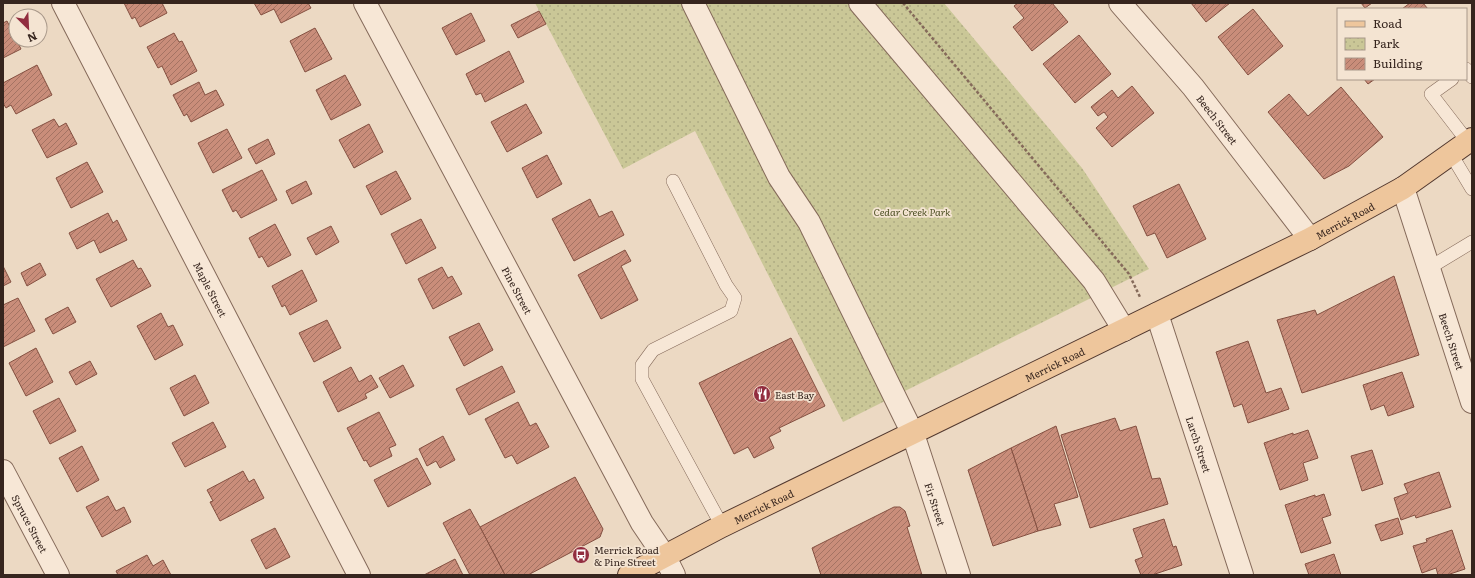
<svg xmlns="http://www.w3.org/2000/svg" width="1475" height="578" font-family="Literata,serif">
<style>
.park{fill:url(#park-dots)}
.building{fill:url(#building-hatch);stroke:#845041}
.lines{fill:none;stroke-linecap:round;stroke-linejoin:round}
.lane-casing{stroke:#856a5a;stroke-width:14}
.street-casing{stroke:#856a5a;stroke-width:24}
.primary-casing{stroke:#53392f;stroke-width:24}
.path{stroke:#856a5a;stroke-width:2.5;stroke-dasharray:3 2;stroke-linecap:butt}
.lane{stroke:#f7e7d6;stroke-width:13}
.street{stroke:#f7e7d6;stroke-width:22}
.primary{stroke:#eec69c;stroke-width:22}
.labels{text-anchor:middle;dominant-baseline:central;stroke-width:3.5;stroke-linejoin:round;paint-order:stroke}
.street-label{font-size:10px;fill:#36251e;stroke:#f4e4d2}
.park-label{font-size:10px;font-style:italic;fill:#4e5125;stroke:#f4e4d2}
.poi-label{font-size:10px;fill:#36251e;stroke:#f4e4d2;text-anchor:start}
</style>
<defs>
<pattern id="park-dots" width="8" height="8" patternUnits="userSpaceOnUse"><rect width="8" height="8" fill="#cac797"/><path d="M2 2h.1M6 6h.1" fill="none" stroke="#aeab82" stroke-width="1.8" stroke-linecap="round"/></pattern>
<pattern id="building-hatch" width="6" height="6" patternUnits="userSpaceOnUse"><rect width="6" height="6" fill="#c98d7a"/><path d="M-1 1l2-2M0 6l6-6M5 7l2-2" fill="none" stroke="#a47363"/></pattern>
</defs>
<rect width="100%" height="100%" fill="#ecd9c3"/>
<path class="park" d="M535,3h409l138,165 67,101 -306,153 -148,-291 -72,38z"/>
<g class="building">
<path d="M124,3h38l5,10 -27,14 -5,-10 -3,2z"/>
<path d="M254,3h54l3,5 -30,15 -7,-14 -13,6z"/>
<path d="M1018,3h34l16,19 -36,29 -19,-24 11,-9 -10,-12z"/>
<path d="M1191,3h39l-24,19z"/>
<path d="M1361,3h11l-7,5z"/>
<path d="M1410,3h13l5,6h-26z"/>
<path d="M1253,9l30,37 -35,29 -30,-38z"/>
<path d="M539,11l7,13 -28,14 -7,-13z"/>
<path d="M471,13l14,28 -29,14 -14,-27z"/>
<path d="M7,21l14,28 -18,9v-35z"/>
<path d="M315,28l17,31 -27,13 -15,-31z"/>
<path d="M174,33l5,9 3,-1 15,30 -26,14 -9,-19 -4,2 -11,-21z"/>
<path d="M1079,35l32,39 -36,29 -32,-39z"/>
<path d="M509,51l15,31 -39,20 -4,-9 -5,2 -10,-21z"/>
<path d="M37,65l15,30 -36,19 -5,-9 -5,3 -3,-5v-20z"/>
<path d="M345,75l16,30 -30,15 -15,-30z"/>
<path d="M1364,79h11l-7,5z"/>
<path d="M199,82l6,13 11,-5 8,15 -33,17 -4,-8 -3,2 -11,-21z"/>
<path d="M1132,86l22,27 -42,34 -16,-19 12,-11 -4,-5 -6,4 -7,-9 21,-17 6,8z"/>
<path d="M1341,87l42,50 -34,29 -25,13 -56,-67 21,-18 19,22z"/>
<path d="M526,104l16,29 -35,19 -16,-30z"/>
<path d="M54,119l5,8 7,-4 11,21 -30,14 -15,-28z"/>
<path d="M369,124l14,28 -29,16 -15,-28z"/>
<path d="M227,129l15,29 -29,15 -15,-30z"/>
<path d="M268,139l7,15 -19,10 -8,-15z"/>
<path d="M547,155l15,29 -25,14 -15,-30z"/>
<path d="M87,162l16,30 -32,16 -15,-30z"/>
<path d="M262,170l15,30 -36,18 -5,-8 -3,2 -11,-22z"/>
<path d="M396,171l15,28 -30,16 -15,-29z"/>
<path d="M306,181l6,13 -20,10 -6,-13z"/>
<path d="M1179,184l27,55 -39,19 -12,-25 -8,3 -14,-30z"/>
<path d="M590,199l9,18 13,-6 12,24 -50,26 -22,-42z"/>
<path d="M108,213l5,10 4,-3 10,20 -27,13 -6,-13 -17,9 -8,-16z"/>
<path d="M421,219l15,29 -30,16 -15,-30z"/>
<path d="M275,224l16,31 -23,12 -6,-11 -3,2 -10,-20z"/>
<path d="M331,226l8,16 -23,13 -9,-17z"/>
<path d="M625,250l6,11 -10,5 17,34 -37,19 -23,-44z"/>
<path d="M133,260l5,9 3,-1 10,18 -40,21 -15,-28z"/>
<path d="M40,263l6,12 -19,11 -6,-13z"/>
<path d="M3,266l8,16 -8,4z"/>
<path d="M442,267l6,11 4,-2 10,18 -29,15 -15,-30z"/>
<path d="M302,270l15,31 -27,14 -5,-10 -3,2 -10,-21z"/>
<path d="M1394,276l25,79 -117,38 -25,-73 38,-10 2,5z"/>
<path d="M18,298l17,33 -32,16v-42z"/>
<path d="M68,307l8,15 -23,12 -8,-15z"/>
<path d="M161,313l7,14 5,-2 10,20 -28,15 -18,-34z"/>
<path d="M327,320l14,28 -27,14 -15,-29z"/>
<path d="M479,323l14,27 -29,16 -15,-29z"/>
<path d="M791,338l34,68 -46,22 2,3 -12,6 5,11 -20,10 -6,-11 -14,7 -35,-71z"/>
<path d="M1248,341l18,52 15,-5 8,21 -41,14 -6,-19 -8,3 -18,-55z"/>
<path d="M36,348l17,34 -27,14 -17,-33z"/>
<path d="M90,361l7,13 -21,11 -7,-13z"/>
<path d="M403,365l11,21 -24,12 -11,-20z"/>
<path d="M502,366l13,26 -46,23 -13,-26z"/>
<path d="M351,367l8,15 12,-7 7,12 -13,7 2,4 -29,14 -15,-30z"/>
<path d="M1402,372l12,35 -26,9 -4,-11 -13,5 -8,-25z"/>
<path d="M195,375l14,28 -25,13 -14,-28z"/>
<path d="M59,398l17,33 -26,13 -17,-33z"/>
<path d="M518,402l12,24 6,-3 13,24 -32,17 -5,-9 -7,3 -20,-39z"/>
<path d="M379,412l17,33 -7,3 3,8 -22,11 -4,-7 -2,1 -17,-33z"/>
<path d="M1115,418l5,13 16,-5 16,53 8,-1 8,26 -78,24 -29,-93z"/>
<path d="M213,422l13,25 -41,20 -13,-24z"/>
<path d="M1056,426l22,71 -24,7 7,21 -23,6 -27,-83z"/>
<path d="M1308,430l10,28 -15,5 5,17 -28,10 -16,-47 29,-10v2z"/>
<path d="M443,436l12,24 -15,8 -4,-7 -9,5 -8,-17z"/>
<path d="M82,446l17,34 -22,12 -18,-34z"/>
<path d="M1011,448l27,83 -45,15 -25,-76z"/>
<path d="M1372,450l11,34 -21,7 -11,-35z"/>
<path d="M417,458l14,26 -43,23 -14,-27z"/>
<path d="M243,471l6,11 5,-3 10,19 -44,23 -10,-19 3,-1 -6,-11z"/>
<path d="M1439,472l12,35 -35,11 -1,-3 -14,5 -7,-22 14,-5 -4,-9z"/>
<path d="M575,477l28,52 -3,8 -72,38h-23l-25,-48z"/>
<path d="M1324,494l7,21 -9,3 9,25 -30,10 -16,-48 30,-10v2z"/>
<path d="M108,496l8,15 8,-4 7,15 -29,15 -16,-30z"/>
<path d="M894,507h6l5,4 5,15 -3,1 15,48h-101l-9,-27z"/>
<path d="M470,509l10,18 25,48h-35l-27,-52z"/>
<path d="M1398,518l5,16 -22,7 -6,-16z"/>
<path d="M1164,519l9,28 3,-1 6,19 -30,10h-11l-6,-15 8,-3 -10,-28z"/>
<path d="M275,528l15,29 -24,12 -15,-29z"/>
<path d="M1452,530l13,39 -18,6h-9l-2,-7 -14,5 -9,-27 14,-4 -1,-3z"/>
<path d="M1334,554l7,21h-32l-4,-11z"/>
<path d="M147,555l6,11 10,-6 8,15h-53l-2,-4z"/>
<path d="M455,559l8,16h-39z"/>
</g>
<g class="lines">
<g class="lane-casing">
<g id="lane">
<path d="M1466,69l6,8"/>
<path d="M1452,79l-21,15 37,48"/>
<path d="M1451,154l21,35"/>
<path d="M673,181l53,104 9,13 -4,13 -78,39 -11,15v14l80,147"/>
<path d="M1429,268l43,-26"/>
</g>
</g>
<g class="street-casing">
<g id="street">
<path id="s1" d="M63,3l296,572"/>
<path id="s2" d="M365,3l277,520 23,34 9,18"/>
<path id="s3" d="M693,3l86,174 30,45 104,212 46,141"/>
<path d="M860,3l234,278 30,49"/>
<path id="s4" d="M1120,3l73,84 117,152"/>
<path id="s5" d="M1403,188l69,214"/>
<path id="s6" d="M1157,314l85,261"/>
<path id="s7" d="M3,471l55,104"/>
</g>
</g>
<g class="primary-casing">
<g id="primary">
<path id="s8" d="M629,575l93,-49 588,-287 93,-51 69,-49"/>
</g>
</g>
<path class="path" d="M903,3l226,271 11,23"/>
<use href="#lane" class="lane"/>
<use href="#street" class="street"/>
<use href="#primary" class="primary"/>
</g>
<defs>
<g id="restaurant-disc" transform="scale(0.9)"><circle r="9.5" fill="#922d3f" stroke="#f4e4d2"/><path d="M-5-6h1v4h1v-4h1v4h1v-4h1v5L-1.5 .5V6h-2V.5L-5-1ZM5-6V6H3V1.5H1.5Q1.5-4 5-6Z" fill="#fff"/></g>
<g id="bus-disc" transform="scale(0.9)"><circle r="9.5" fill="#922d3f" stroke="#f4e4d2"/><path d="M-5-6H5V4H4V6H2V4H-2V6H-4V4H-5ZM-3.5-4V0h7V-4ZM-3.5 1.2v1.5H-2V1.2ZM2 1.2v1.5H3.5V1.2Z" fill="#fff"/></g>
</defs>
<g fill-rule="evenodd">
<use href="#restaurant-disc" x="762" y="394"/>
<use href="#bus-disc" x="581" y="555"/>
</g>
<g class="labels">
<g class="street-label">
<text stroke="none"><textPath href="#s4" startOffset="152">Beech Street</textPath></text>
<text stroke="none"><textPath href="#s8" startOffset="799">Merrick Road</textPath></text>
<text stroke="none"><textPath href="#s1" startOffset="322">Maple Street</textPath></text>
<text stroke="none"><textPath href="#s2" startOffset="325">Pine Street</textPath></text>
<text stroke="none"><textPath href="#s5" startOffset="161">Beech Street</textPath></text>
<text stroke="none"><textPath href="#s8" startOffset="475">Merrick Road</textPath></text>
<text stroke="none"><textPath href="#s6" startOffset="137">Larch Street</textPath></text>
<text stroke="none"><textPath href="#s3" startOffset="558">Fir Street</textPath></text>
<text stroke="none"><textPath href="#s8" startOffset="151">Merrick Road</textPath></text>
<text stroke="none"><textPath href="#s7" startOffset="59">Spruce Street</textPath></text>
</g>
<g class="park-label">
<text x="912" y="211">Cedar Creek Park</text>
</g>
<g class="poi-label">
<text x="775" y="394">East Bay</text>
<text x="594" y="549">Merrick Road<tspan x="594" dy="12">&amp; Pine Street</tspan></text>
</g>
</g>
<rect width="1475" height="578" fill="none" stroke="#36251e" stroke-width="8"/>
<rect x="1337" y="8" width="130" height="72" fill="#f4e4d2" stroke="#a8988a"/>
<rect x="1345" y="21" width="20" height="6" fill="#eec69c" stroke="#a8988a"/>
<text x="1373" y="28" font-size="12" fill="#36251e">Road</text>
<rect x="1345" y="38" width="20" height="12" fill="url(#park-dots)" stroke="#a8988a"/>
<text x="1373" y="48" font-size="12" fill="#36251e">Park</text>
<rect x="1345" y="58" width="20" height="12" fill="url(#building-hatch)" stroke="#a8988a"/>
<text x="1373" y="68" font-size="12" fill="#36251e">Building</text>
<g transform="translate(28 28) rotate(156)"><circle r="19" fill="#f4e4d2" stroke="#a8988a"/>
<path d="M0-3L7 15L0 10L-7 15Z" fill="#922d3f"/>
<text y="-6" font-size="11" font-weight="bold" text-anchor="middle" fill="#36251e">N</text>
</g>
</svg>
